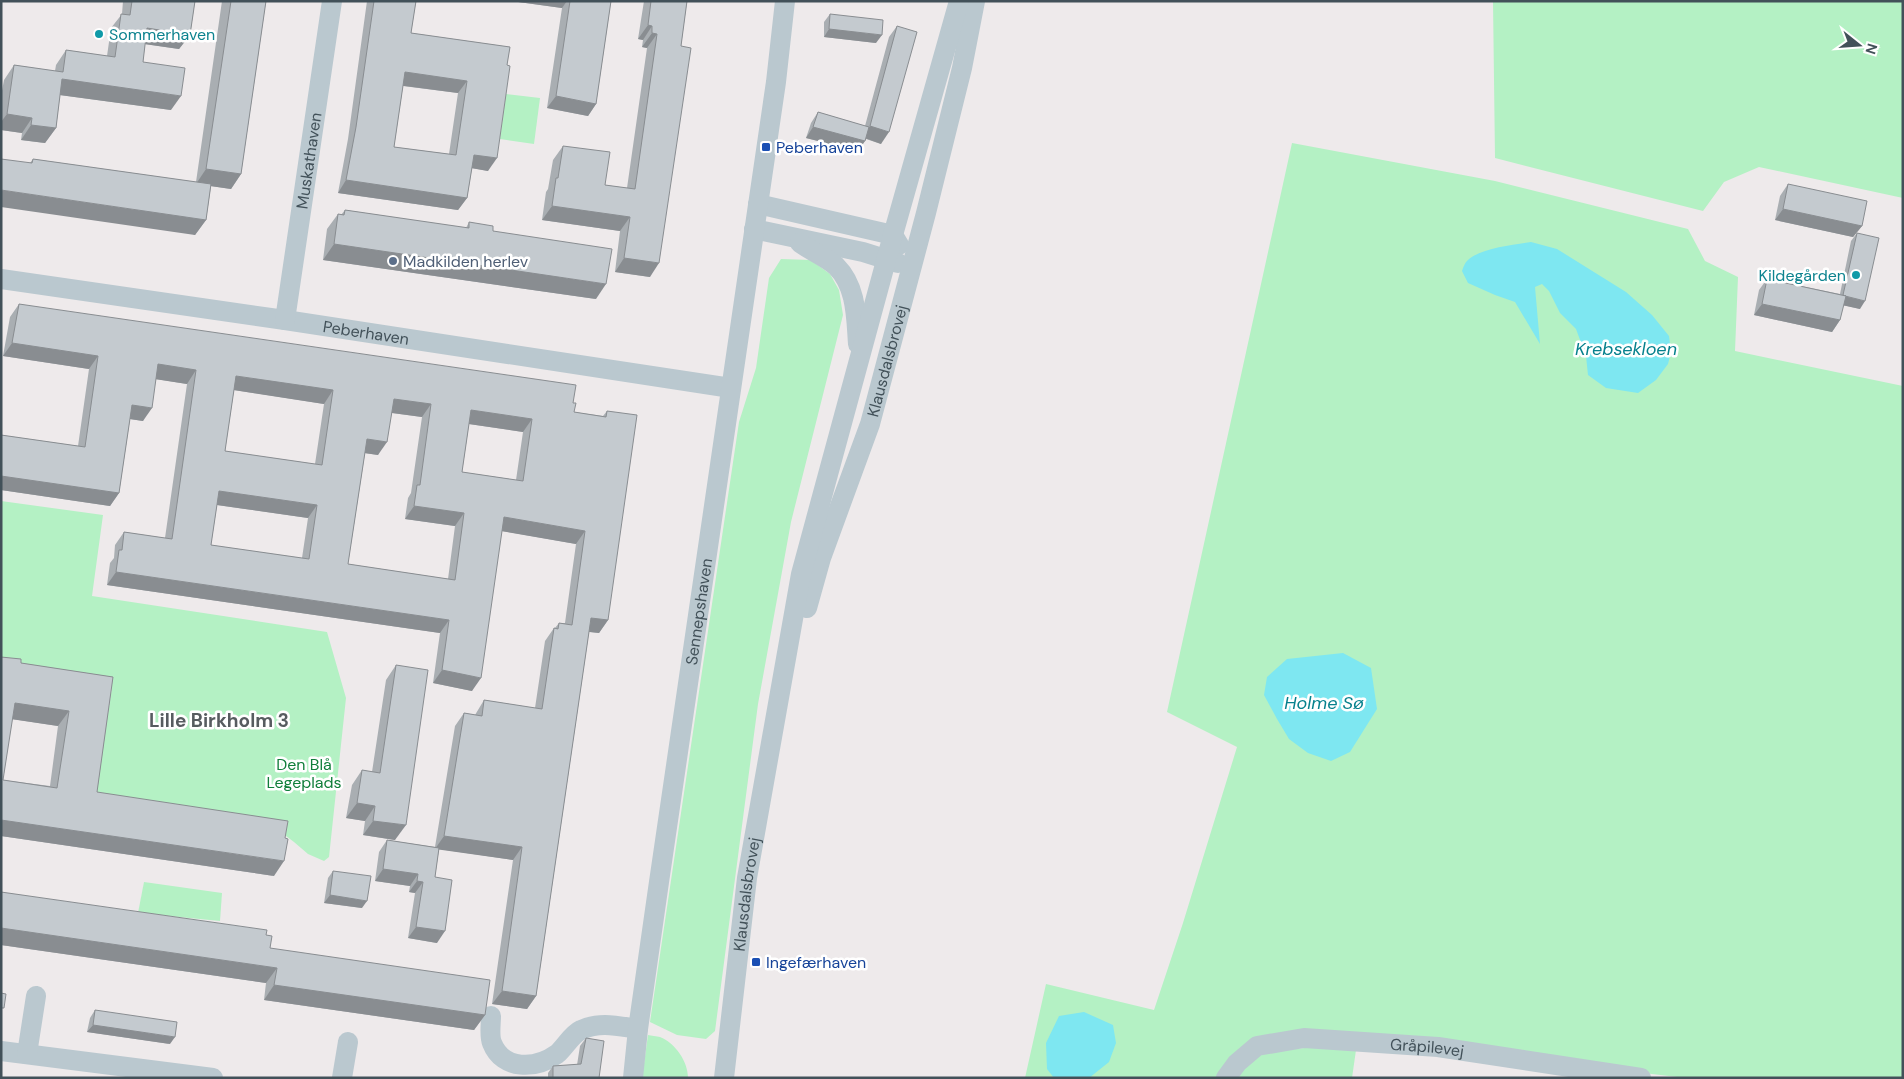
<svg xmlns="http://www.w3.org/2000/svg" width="1904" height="1079" font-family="'DM Sans',sans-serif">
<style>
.green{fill:#b4f1c4}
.water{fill:#7ee7f1}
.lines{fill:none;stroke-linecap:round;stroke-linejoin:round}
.minor{stroke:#bac8cf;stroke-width:20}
.wall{fill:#a9aeb2;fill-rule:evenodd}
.shaded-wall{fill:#898d91}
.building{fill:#c4cacf;stroke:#898d91;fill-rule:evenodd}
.culture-dot{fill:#0f9aa8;stroke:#fff;stroke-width:2}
.transit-dot{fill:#1a4fb4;stroke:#fff;stroke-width:2}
.service-dot{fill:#5c6f8a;stroke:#fff;stroke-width:2}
.labels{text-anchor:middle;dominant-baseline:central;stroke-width:5;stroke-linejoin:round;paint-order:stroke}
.culture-label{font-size:16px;fill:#0d838f;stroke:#fff;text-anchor:start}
.transit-label{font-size:16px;fill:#164399;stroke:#fff;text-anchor:start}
.street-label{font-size:16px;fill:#425159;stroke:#fff}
.service-label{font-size:16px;fill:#4e5e75;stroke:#fff;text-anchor:start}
.park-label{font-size:16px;fill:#107e3a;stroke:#fff}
.water-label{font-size:18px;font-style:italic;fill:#06818d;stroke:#fff}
.quarter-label{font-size:19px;font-weight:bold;fill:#575c60;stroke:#fff}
</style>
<rect width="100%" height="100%" fill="#eeeaeb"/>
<g class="green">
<path d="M1493,1h410v197l-144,-31 -35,15 -21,29 -208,-53z"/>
<path d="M506,94l34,4 -6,46 -34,-5z"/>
<path d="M1292,143l203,38 193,48 17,32 33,16 -3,74 168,35v692h-217l-384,-45 -83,45h-194l21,-94 108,26 29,-87 54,-176 -70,-35z"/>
<path d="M781,259l30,1 19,14 9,16 4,25 -52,207 -33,182 -43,327 -9,8 -29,-4 -27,-13 89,-600 17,-54 13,-90z"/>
<path d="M1,501l102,14 -11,81 235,36 19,66 -17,159 -5,4 -16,-7 -14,-12 -16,-12 -183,-30 17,-113 -111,-16z"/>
<path d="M144,882l78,11 -2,28 -82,-8z"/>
<path d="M648,1035c3,1 9,1 12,2 15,6 28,24 28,41h-46z"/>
<path d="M1357,1043l-5,35h-117l26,-26z"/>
</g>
<g class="water">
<path d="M1531,242l26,7 69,43 26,23 17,21 2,16 -3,12 -12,16 -18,13 -32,-5 -18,-13 -2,-19 -10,-27 -16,-16 -11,-22 -7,-7 -7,3 5,57 -25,-42 -20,-7 -27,-12 -6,-12c1,-3 3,-9 6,-11 13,-12 45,-15 63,-18z"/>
<path d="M1343,653l28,15 6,41 -27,43 -19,9 -23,-8 -19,-14 -12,-20 -13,-24 3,-18 20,-18z"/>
<path d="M1084,1012l29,13 3,18 -7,19 -20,16h-35l-7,-9 -1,-26 13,-27z"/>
</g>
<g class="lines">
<g class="minor">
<path d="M758,204l135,31 6,10"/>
<path d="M754,229l109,23 35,11"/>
<path d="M800,243c11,8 26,14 36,23 21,21 20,51 22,78"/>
<path id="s1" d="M1,279l284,41 446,68"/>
<path id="s2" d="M285,320l47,-319"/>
<path id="s3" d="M807,608l14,-50 49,-134 56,-211 36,-145 13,-67"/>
<path d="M491,1016c0,8 -2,20 1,27 11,28 44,26 65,11 8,-7 15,-20 24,-24 19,-9 37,-4 57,-1"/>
<path d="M1,1051l212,27"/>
<path d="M27,1054l9,-58"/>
<path d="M342,1078l6,-36"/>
<path id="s4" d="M633,1078l5,-49 21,-147 117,-800 9,-81"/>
<path id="s5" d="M724,1078l23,-200 54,-304 92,-339 66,-234"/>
<path id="s6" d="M1226,1078l11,-15 20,-17 47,-8 134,9 203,31"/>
</g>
</g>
<g class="wall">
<path d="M123,1h72l-5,34 -11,14 -34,-5 -2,18 28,48 -111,-15 -4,33 -11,15 -24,-3 1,-7 -21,-3v-34l3,-16 10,-15 41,6 1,-6 10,-15 41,6 4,-28 11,-14z"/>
<path d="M222,1h44l-25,173 -10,15 -20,-3 -5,34 -11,15 -165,-72 3,-4 163,23z"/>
<path d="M367,1h49l-5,32 99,14 -22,124 -16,-3 -5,30 -9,12 -120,-17 10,-54zM403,86l55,7 -9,61 -55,-7z"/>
<path d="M511,1h100l-15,103 -8,12 -41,-8 15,-100z"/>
<path d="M644,1h43l-37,276 -35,-5 5,-41 -78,-11 4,-28 2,-3 5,-29 10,-14 42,39 22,3 20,-140 -5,-1 1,-7 -5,-1z"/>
<path d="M830,14l46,29 -52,-6v-15z"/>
<path d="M897,26l-16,118 -15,-5 -8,12 -52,-13 5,-15 7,-11 47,14 24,-89z"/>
<path d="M1788,184l74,42 -9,11 -78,-17 5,-24z"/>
<path d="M345,210l121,18 3,-6 24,9 103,68 -273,-39 4,-31 11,-15 3,1z"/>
<path d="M1857,233l3,76 -17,-4 -3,15 -8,12 -78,-17 5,-25 8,-11 73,15 11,-53z"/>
<path d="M19,304l554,99 1,9 29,4 4,-5 1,209 -9,13 -10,-1 -53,364 -9,13 -35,-5 21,-144 -74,-11 -4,28 2,66 -29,-5 7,-45 -6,-1 1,-6 -35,-5 4,-29 8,-12 48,7 20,-121 9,-13 11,2 9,-15 51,8 10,-67 9,-13h1l4,-5h6l11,-79 -74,-13 -30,160 -39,-8 7,-50 -333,-48 3,-22 4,-5 1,-13 9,-13 41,6 22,-154 -31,-5 -13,42 -13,-2 -11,74 -9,13 -109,-16v-55l77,11 11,-77 -86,-13 7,-39zM234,390l90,14 -9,60 -90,-13zM392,413l30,4 -11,76 -3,5 -3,21 50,7 -7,53 -100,-15 17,-111 13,2zM469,424l54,8 -7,48 -54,-8zM217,505l91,13 -6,40 -91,-13z"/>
<path d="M1,657l20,6 92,14 -16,115 177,84 -273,-40zM12,719l46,7 -8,60 -47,-6z"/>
<path d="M396,665l-1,175 -32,-5 2,-14 -19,-3 6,-33 10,-15 10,2 14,-92z"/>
<path d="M333,871l29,37 -38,-5 4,-25z"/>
<path d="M1,892l265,43 4,13 215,67 -11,15 -210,-30 2,-17 -265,-38z"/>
<path d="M95,1010l75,34 -83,-12 3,-14z"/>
<path d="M586,1038l13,40h-51v-5l5,-7 24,-1 3,-19z"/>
</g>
<g class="shaded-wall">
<path d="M511,1h56l-5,7z"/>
<path d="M648,25l4,1 -9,14 -5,-1z"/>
<path d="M147,28l43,7 -11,14 -42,-6z"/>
<path d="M829,29l53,6 -6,8 -52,-6z"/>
<path d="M652,33l5,1 -10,14 -5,-1z"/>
<path d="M405,72l62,9 -9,12 -61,-8z"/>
<path d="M62,79l119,17 -10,14 -119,-16z"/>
<path d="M556,96l40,8 -8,12 -41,-8z"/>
<path d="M7,114l25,4 -10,15 -21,-3v-8z"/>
<path d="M31,125l25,3 -11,15 -24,-3z"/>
<path d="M870,126l19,6 -8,12 -19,-7z"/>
<path d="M813,127l52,14 -7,10 -52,-13z"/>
<path d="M474,155l23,3 -9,13 -23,-4z"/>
<path d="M206,169l35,5 -10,15 -35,-5z"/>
<path d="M346,180l121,18 -9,12 -120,-17z"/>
<path d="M1,190l205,30 -11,15 -194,-28z"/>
<path d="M552,206l78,11 -10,14 -78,-11z"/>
<path d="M1783,209l79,17 -9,11 -78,-17z"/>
<path d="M334,244l272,40 -10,15 -273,-39z"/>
<path d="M624,258l35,5 -9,14 -35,-5z"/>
<path d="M1843,296l22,5 -5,8 -23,-5z"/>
<path d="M1762,304l78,16 -8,12 -78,-17z"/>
<path d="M12,343l86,13 -9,13 -86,-13z"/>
<path d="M158,364l38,6 -9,14 -39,-6z"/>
<path d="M236,376l97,14 -9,14 -97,-15z"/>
<path d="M394,399l37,5 -9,13 -37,-5z"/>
<path d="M132,405l20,3 -9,13 -20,-3z"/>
<path d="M471,410l61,9 -9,13 -61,-9z"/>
<path d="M367,439l20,3 -9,13 -21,-3z"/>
<path d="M1,476l118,17 -9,13 -109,-16z"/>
<path d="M219,491l98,14 -9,13 -98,-14z"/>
<path d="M414,506l50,7 -9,13 -50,-7z"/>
<path d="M504,517l81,14 -9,13 -81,-14z"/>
<path d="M116,572l333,48 -9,13 -333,-48z"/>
<path d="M591,618l17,2 -9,13 -17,-2z"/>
<path d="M442,670l39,8 -9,13 -39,-8z"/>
<path d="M15,703l54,8 -11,15 -54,-8z"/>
<path d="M357,803l18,3 -10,15 -19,-3z"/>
<path d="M1,820l283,41 -10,15 -273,-40z"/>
<path d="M373,821l33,4 -11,15 -32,-5z"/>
<path d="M444,836l78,11 -9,13 -78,-11z"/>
<path d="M383,869l35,5 -8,12 -35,-5z"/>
<path d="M417,881l6,1 -8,11 -6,-1z"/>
<path d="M330,895l37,6 -5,7 -38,-5z"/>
<path d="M416,927l29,4 -8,12 -29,-5z"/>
<path d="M1,928l276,40 -11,15 -265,-38z"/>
<path d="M274,985l211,30 -11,15 -210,-30z"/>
<path d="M502,991l34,5 -9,13 -35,-5z"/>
<path d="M93,1025l82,12 -5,7 -83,-12z"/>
</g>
<g class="building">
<path d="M132,1h63l-5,34 -43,-7 -4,34 42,6 -4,28 -119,-17 -6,49 -25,-3 1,-7 -25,-4 7,-49 49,7 3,-22 49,7 6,-43 9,1z"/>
<path d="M231,1h35l-25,173 -35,-5z"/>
<path d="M374,1h42l-5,32 99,14 -3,18 3,1 -13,92 -23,-3 -7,43 -121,-18 10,-53zM405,72l62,9 -11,74 -62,-8z"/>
<path d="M570,1h41l-15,103 -40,-8z"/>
<path d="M651,1h36l-6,45 10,2 -32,215 -35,-5 6,-41 -78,-11 4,-28h2l5,-32 47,6 -5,33 30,4 22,-155 -5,-1v-7l-4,-1z"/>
<path d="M830,14l53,6 -1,15 -53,-6z"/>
<path d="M897,26l20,6 -28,100 -19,-6z"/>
<path d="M818,112l51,15 -4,14 -52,-14z"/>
<path d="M1,159l31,4 1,-4 178,25 -5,36 -205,-30z"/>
<path d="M1788,184l79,17 -5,25 -79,-17z"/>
<path d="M345,210l124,18v-6l24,4v5l119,18 -6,35 -272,-40 4,-30 6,1z"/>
<path d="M1857,233l22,5 -14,63 -20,-5h1l-3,-1z"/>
<path d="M1767,279l79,17 -6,24 -78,-16z"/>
<path d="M19,304l557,81 -3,18h3l-2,9 32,5 1,-6 30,4 -29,205 -17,-2 -55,378 -34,-5 20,-144 -78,-11 20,-123 18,3 2,-16 58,9 12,-81 4,1 1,-6 13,2 13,-94 -81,-14 -23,161 -39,-8 7,-50 -333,-48 3,-22h3l2,-18 48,7 24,-169 -38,-6 -6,44 -20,-3 -13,88 -118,-17v-41l84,12 13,-91 -86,-13zM236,376l97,14 -11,75 -97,-14zM394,399l37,5 -11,81h-3l-3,21 50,7 -9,67 -107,-16 19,-125 20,3zM471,410l61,9 -9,62 -61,-9zM219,491l98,14 -8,54 -98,-14z"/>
<path d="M1,657l20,2v4l92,14 -16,115 191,29 -3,17 3,1 -4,22 -283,-41zM15,703l54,8 -12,77 -54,-8z"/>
<path d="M396,665l32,5 -22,155 -33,-4 2,-15 -18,-3 5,-33 18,3z"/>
<path d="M387,840l52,8 -4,29 17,3 -7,51 -29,-4 7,-45 -6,-1 1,-7 -35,-5z"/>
<path d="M333,871l38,5 -4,25 -37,-6z"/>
<path d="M1,892l266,38 -1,5 6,1 -2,12 220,32 -5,35 -211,-30 3,-17 -276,-40z"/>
<path d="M1,993l5,1 -2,14h-3z"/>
<path d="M95,1010l82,12 -2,15 -82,-12z"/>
<path d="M586,1038l18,3 -5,37h-46v-12l28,-2z"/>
</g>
<g class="culture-dot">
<circle cx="99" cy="34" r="5"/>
<circle cx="1856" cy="275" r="5"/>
</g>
<g class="transit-dot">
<rect x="761" y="142" width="10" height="10" rx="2.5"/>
<rect x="751" y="957" width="10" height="10" rx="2.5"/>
</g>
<circle class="service-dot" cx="393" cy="261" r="5"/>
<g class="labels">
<g class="culture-label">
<text x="109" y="34">Sommerhaven</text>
<text x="1846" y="275" text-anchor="end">Kildegården</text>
</g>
<g class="transit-label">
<text x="776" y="147">Peberhaven</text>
<text x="766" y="962">Ingefærhaven</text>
</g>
<g class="street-label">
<text stroke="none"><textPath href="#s2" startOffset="161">Muskathaven</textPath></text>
<text stroke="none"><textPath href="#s1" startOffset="369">Peberhaven</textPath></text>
<text stroke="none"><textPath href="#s3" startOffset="260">Klausdalsbrovej</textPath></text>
<text stroke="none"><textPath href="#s4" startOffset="471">Sennepshaven</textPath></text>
<text stroke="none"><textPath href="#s5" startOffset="185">Klausdalsbrovej</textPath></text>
<text stroke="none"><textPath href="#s6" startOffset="216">Gråpilevej</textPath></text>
</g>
<g class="service-label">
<text x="403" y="261">Madkilden herlev</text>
</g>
<g class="park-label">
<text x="304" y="764">Den Blå<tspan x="304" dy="18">Legeplads</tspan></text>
</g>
<g class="water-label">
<text x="1626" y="349">Krebsekloen</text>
<text x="1324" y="703">Holme Sø</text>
</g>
<g class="quarter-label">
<text x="219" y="720">Lille Birkholm 3</text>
</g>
</g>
<rect width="1904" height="1079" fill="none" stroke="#425159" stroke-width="5"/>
<g transform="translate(1859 45) rotate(107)" stroke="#ffffff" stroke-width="4" paint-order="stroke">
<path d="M0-4L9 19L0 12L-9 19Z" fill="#425159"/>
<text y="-8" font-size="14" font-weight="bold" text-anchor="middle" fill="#425159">N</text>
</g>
</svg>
